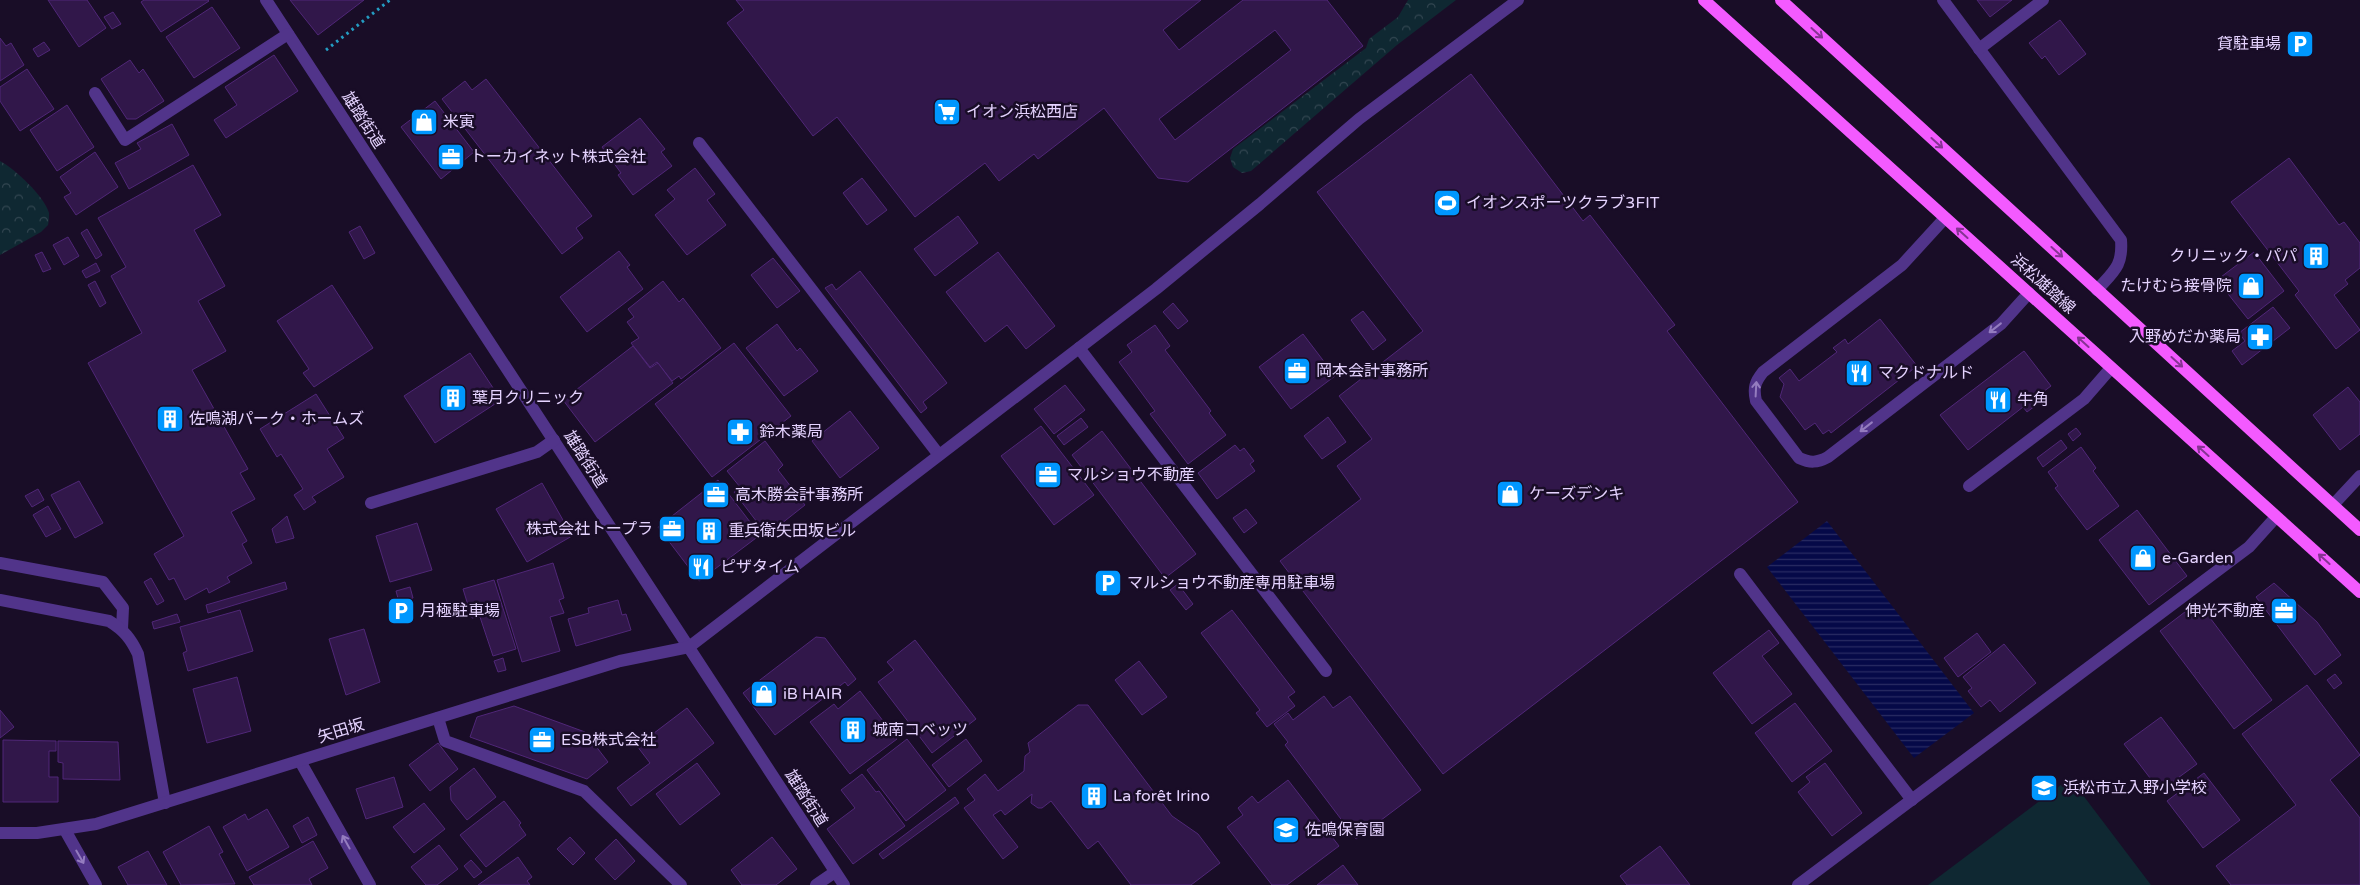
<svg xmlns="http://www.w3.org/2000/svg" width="2360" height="885" font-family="'Varela Round','Noto Sans JP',sans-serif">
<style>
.green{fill:#0f2832}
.forest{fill:url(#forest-crowns)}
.water{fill:url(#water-rules)}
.building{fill:#31174a;stroke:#502778;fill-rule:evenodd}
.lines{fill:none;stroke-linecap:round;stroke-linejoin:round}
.path{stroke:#249cc2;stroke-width:3;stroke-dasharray:2.5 4;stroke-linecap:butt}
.minor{stroke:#51348a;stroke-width:12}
.major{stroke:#f35aff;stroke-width:12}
.oneway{stroke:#863493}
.oneway2{stroke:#947cbf}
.labels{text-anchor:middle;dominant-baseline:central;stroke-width:5;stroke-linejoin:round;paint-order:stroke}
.poi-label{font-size:16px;fill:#e5d3ff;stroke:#190d27;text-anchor:start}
.street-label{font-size:16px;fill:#e5d3ff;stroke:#190d27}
</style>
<defs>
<pattern id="forest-crowns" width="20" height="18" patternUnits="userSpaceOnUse" patternTransform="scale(1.25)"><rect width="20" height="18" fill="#0f2832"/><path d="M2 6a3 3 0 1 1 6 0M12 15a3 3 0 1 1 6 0" fill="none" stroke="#324651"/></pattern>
<pattern id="water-rules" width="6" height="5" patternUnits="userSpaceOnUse" patternTransform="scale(1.25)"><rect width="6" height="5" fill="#050948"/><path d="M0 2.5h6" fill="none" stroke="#292c63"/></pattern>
</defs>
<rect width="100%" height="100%" fill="#190d27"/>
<path class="green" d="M2070,778l81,107h-223z"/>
<g class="forest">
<path d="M1408,0h48l-59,45 -146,126 -9,2 -9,-6 -3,-9 3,-9 133,-101 3,-9 29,-22z"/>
<path d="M0,161c15,8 44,35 49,52 0,3 0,8 -1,12l-7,7 -41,23z"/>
</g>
<path class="water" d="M1827,521l147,192 -60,45 -147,-191z"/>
<g class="building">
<path d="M48,0h39l19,28 -27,19z"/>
<path d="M144,0h64l1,1 -48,31 -20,-30z"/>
<path d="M290,0h74l-46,35z"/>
<path d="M736,0h465l-38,30 16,20 64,-50h84l36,46 -175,136 -30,-4 -54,-70 -66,51 -4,-5 -35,27 -14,-18 -70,54 -78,-100 -24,19 -86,-113 17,-13zM1275,30l16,20 -116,90 -16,-21z"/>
<path d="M1977,0h35l-22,17z"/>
<path d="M212,7l28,41 -46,30 -28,-41z"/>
<path d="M113,12l8,12 -9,5 -8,-12z"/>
<path d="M2060,20l26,34 -27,21 -14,-19 -3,3 -13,-16z"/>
<path d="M0,38l6,8 5,-3 13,22 -24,16z"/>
<path d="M44,42l6,8 -12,7 -5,-8z"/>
<path d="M274,55l24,36 -72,47 -12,-18 23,-15 -12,-18z"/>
<path d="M130,60l9,13 4,-4 21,32 -28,18h-9l-26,-40z"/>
<path d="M27,69l27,40 -34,22 -20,-30v-14z"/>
<path d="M1471,74l112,147 7,-6 85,110 -8,6 131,171 -355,272 -163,-213 81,-62 -24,-33 35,-27 -33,-43 84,-65 -106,-139z"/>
<path d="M486,79l106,137 -16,12 7,10 -21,16 -120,-155 23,-18 7,9z"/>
<path d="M435,101l39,51 -33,27 -40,-52z"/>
<path d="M67,105l27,42 -37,24 -27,-41z"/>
<path d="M640,118l25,31 -4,3 11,14 -39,29 -15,-20 3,-2 -19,-26z"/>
<path d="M172,124l17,31 -60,34 -14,-26 26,-14 -4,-6z"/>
<path d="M95,152l23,35 -42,28 -12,-18 7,-4 -11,-16z"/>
<path d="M2289,158l50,67 5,-3 16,21v25l-15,12 3,4 -14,11 26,35 -24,19 -41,-54 4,-4 -68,-89z"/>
<path d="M193,165l28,50 -27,15 31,56 -27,15 28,50 -34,19 56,99 -8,4 15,26 -24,13 16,29 -5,3 10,19 -25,14 3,5 -21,11 -2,-5 -22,12 -11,-22 -5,2 -15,-26 30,-18 -96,-173 54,-30 -31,-57 15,-9 -28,-49z"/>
<path d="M695,168l20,26 -8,6 19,25 -39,30 -32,-40 20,-16 -8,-9z"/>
<path d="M862,178l25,32 -20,15 -24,-32z"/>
<path d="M958,216l20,27 -43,33 -21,-27z"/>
<path d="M360,226l15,27 -11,6 -15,-27z"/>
<path d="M87,229l15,26 -6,4 -15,-26z"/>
<path d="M68,237l11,19 -15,9 -11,-20z"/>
<path d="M619,251l11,14 -3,2 16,22 -56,43 -27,-35z"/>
<path d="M42,252l9,17 -8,3 -8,-17z"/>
<path d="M998,252l57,74 -29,23 -19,-24 -22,17 -39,-50z"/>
<path d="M2254,252l30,39 -36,28 -31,-39z"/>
<path d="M773,258l27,33 -23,17 -26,-33z"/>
<path d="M96,263l4,8 -14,7 -4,-7z"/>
<path d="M860,271l87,112 -24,19 4,6 -6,5 -96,-125 7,-4 4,6z"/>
<path d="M95,281l11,22 -6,4 -12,-22z"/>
<path d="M663,281l16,21 4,-4 38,50 -40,31 -2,-3 -7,5 -15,-19 -7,5 -19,-24 8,-5 -12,-16 7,-5 -6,-8z"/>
<path d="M332,285l41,63 -59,39 -11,-14 6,-4 -32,-48z"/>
<path d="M1173,303l15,18 -10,8 -15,-17z"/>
<path d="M2273,307l17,21 -48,37 -10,-14 13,-10 -6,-8z"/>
<path d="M1363,311l23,29 -13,10 -22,-30z"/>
<path d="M1880,319l37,47 -86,67 -2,-3 -6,4 -8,-11 -10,7 -25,-33 4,-13 -5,-6 11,-9 9,12 38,-29 -4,-4 12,-9 3,5z"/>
<path d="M777,324l20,27 3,-3 18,23 -34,25 -38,-48z"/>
<path d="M1155,325l15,21 -5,4 46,61 -2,2 17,22 -38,29 -38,-50 5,-3 -36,-49 13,-10 -5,-7z"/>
<path d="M1303,334l32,42 -44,33 -32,-42z"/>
<path d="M734,343l57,73 -79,61 -57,-73z"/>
<path d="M633,346l17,22 8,-5 15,20 -78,59 -32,-42z"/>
<path d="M2024,351l27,35 -16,12 4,5 -12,9 -4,-5 -55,43 -28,-35z"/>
<path d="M470,353l31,47 -66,43 -31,-47z"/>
<path d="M1065,385l20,25 -31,24 -20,-25z"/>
<path d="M2348,387l12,15v32l-20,16 -27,-35z"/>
<path d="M316,394l28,44 -17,11 17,28 -32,20 4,5 -12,8 -10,-15 9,-6 -22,-35 -4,3 -17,-28z"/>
<path d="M850,411l29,37 -39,30 -28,-37z"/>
<path d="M1328,417l18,25 -24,17 -18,-23z"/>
<path d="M1081,418l7,9 -24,18 -7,-9z"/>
<path d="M1041,426l53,69 -40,30 -53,-69z"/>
<path d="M2076,428l5,6 -8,7 -5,-7z"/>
<path d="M1102,431l94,123 -31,24 -93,-123z"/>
<path d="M2061,440l6,8 -24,19 -6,-9z"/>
<path d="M765,441l18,24 -5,5 27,35 -38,30 -33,-43 6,-5 -13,-16z"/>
<path d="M1235,445l5,6 4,-3 10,13 -4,3 5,7 -38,28 -19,-26z"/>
<path d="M2081,447l15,21 -3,3 26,35 -32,24 -32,-42 3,-2 -10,-14z"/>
<path d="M718,480l42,55 -61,46 -41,-54z"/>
<path d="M79,481l24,42 -28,15 -24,-43z"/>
<path d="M542,483l30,53 -45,26 -31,-53z"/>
<path d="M38,489l6,11 -12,7 -7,-11z"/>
<path d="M48,506l13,23 -15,8 -13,-22z"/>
<path d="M1246,509l11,14 -13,10 -11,-15z"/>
<path d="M2137,510l50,66 -38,29 -50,-65z"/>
<path d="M287,516l7,22 -18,5 -4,-14z"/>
<path d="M417,523l15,47 -42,12 -14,-46z"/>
<path d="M553,563l11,35 -5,2 5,13 -14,4 10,34 -38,11 -25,-82z"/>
<path d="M151,578l13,23 -7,4 -13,-23z"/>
<path d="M494,580l22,69 -23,7 -13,-39 -8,1 -9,-29z"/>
<path d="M285,582l2,7 -79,24 -2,-8z"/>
<path d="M2274,583l43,39 24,33 -26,20 -59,-78z"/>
<path d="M1178,584l15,20 -7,6 -16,-20z"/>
<path d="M410,587l3,11 -14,4 -3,-11z"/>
<path d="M618,600l4,15 4,-1 5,16 -55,16 -8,-27 21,-6 -1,-5z"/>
<path d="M2198,602l74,98 -38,29 -74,-98z"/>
<path d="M240,610l13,41 -65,20 -5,-18 4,-2 -7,-24z"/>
<path d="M1232,610l63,82 -7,5 7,9 -28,21 -11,-14 4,-3 -59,-77z"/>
<path d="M177,614l3,8 -26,7 -2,-7z"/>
<path d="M364,629l16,53 -34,13 -17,-56z"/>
<path d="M1769,630l10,13 -17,13 30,38 -40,30 -39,-51z"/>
<path d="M1977,633l14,19 -33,25 -14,-19z"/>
<path d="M816,637l9,1 31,41 -8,7 -3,-4 -70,53 -32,-42z"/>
<path d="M915,640l61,79 -44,34 -54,-71 16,-12 -7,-8z"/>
<path d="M2004,644l32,39 -36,29 -10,-12 -9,7 -13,-16 4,-3 -9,-11z"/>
<path d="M503,658l3,12 -8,2 -4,-11z"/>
<path d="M1139,661l28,36 -25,18 -27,-35z"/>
<path d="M2335,674l7,9 -8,6 -7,-9z"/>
<path d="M237,677l14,54 -44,12 -14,-54z"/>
<path d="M2307,685l53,70 -30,25 30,38v67h-129l-15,-19 80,-61 -54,-71z"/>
<path d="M860,691l37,48 -47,35 -40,-52 24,-18 4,5z"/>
<path d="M1324,696l9,12 17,-12 71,94 -65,49 -71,-94 3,-3 -14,-18 14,-11 5,7z"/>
<path d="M1795,703l37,48 -40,31 -37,-49z"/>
<path d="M1078,705h10l84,111 26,18 22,29 -29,22h-60l-33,-44 -10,8 -37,-48 -9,7h-4l-7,-5 1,-9 -27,21 -4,-5 -8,5 25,32 -15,12 -39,-51 11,-8 -8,-11 18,-15 13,17 26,-20 1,-15 5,-4 -2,-9z"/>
<path d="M514,706l71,26 23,30 -21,17 -117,-42 7,-20z"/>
<path d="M687,708l27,35 -83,63 -14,-18 33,-25 -13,-17z"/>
<path d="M0,710l14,17 -14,11z"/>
<path d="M2161,717l36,47 -37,27 -36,-47z"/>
<path d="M907,739l39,51 -40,31 -39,-51z"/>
<path d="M966,739l16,22 -33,26 -17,-22z"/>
<path d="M3,740l53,1v10h-7v26h9v25h-55z"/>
<path d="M58,741l60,1 2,38 -57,-1v-16l-5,-1z"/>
<path d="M438,743l20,26 -28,22 -21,-26z"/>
<path d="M697,763l23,31 -40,31 -24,-31z"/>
<path d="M1825,763l37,50 -30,23 -34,-44 12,-10 -4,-5z"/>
<path d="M474,768l22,29 -29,23 -16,-20 -1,-13z"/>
<path d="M2204,773l36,47 -37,28 -36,-47z"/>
<path d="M862,774l14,18 3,-1 26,35 -52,38 -26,-35 28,-21 -14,-18z"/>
<path d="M394,777l9,30 -37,12 -10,-30z"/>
<path d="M1288,780l51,66 -52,39h-15l-45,-58 16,-12 -5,-7 14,-12 6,7z"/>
<path d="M955,797l4,6 -76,56 -4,-5z"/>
<path d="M504,801l17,22 -2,2 7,10 -40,32 -26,-32z"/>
<path d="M424,803l21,26 -31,24 -21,-26z"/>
<path d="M267,809l22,38 -42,24 -24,-44 22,-13 3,6z"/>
<path d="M308,817l9,18 -15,8 -9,-17z"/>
<path d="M209,826l14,26 -4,2 16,30 -54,1 -18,-33z"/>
<path d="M570,837l15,16 -12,12 -16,-16z"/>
<path d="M772,837l25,32 -21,16h-34l-11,-15z"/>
<path d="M616,839l19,22 -20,19 -20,-21z"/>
<path d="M313,841l15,27 -19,11 3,6h-58l-5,-8z"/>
<path d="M439,845l19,24 -21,16h-11l-15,-18z"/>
<path d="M1660,846l30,39h-63l-7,-9z"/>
<path d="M148,851l19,34h-39l-10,-18z"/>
<path d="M518,857l14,20 -5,4 3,4h-52z"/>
<path d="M471,860l11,12 -8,6 -10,-12z"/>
<path d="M1343,865l15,20h-41z"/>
</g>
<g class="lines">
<path class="path" d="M326,50l64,-50"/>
<g class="minor">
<path d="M266,0l578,885"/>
<path d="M1943,0l178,240c2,26 -7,31 -24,50"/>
<path d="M1979,49l64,-49"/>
<path d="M95,93l30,47 163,-106"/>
<path d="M699,143l240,312"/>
<path d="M1945,218l-43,47 -139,107c-8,10 -10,16 -7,29l43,57c11,5 18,5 29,-1l173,-133 28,-31"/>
<path d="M1079,348l247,323"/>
<path d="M1969,486l115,-87 27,-31"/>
<path d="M371,503l166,-51 17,-12"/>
<path d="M2333,505l27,-29"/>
<path d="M0,563l103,19 20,26 -1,21"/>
<path d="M1740,574l172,226"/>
<path d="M0,600l109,21c15,9 22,18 29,33l27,149"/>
<path d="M438,718l7,23 139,50 97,94"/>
<path d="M300,761l70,124"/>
<path d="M65,830l31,55"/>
<path d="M0,833h37l59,-9 524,-163 69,-14 467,-358 104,-85 99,-85 159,-119"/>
<path d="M816,885l19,-13"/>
<path d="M1798,885l451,-338 27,-30"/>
</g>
<g class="major">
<path d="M1704,0l656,592"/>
<path d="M1781,0l579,530"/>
</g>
</g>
<defs><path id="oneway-shaft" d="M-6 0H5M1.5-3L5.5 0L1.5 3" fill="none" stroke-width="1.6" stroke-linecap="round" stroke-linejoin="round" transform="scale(1.25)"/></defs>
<g class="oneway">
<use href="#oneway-shaft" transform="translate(1817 33) rotate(42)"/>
<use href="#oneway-shaft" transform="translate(1937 143) rotate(42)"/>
<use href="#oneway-shaft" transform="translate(1962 233) rotate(-138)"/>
<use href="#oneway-shaft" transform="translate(2057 252) rotate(42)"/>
<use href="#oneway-shaft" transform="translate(2083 342) rotate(-138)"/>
<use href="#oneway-shaft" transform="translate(2177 362) rotate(42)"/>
<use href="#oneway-shaft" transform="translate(2203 451) rotate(-138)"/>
<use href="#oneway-shaft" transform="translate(2324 559) rotate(-138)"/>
</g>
<g class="oneway2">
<use href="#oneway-shaft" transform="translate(1995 328) rotate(142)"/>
<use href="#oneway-shaft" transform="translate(1756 389) rotate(-87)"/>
<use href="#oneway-shaft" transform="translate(1866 427) rotate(142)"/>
<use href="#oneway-shaft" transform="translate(346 842) rotate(-119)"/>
<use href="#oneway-shaft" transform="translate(80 857) rotate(60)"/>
</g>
<defs>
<g id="parking-square" transform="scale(1.4375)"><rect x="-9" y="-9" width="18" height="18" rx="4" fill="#0097fe" stroke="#190d27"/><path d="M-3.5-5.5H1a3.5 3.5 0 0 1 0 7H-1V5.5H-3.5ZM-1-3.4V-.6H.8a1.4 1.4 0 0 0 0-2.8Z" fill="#fff"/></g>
<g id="supermarket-square" transform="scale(1.4375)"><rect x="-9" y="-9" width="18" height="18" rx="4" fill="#0097fe" stroke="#190d27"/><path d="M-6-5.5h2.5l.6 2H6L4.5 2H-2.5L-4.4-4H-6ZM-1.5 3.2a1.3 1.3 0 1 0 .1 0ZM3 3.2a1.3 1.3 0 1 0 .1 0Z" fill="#fff"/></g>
<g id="shop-square" transform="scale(1.4375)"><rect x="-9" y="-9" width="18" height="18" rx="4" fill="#0097fe" stroke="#190d27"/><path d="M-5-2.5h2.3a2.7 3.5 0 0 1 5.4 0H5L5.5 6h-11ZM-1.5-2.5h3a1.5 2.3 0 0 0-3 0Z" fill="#fff"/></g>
<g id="office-square" transform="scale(1.4375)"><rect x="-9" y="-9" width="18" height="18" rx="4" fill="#0097fe" stroke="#190d27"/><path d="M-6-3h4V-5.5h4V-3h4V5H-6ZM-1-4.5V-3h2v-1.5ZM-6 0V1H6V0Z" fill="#fff"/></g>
<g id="stadium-square" transform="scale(1.4375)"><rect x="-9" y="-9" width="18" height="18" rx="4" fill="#0097fe" stroke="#190d27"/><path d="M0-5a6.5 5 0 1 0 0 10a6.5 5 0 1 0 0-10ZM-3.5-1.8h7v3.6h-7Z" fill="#fff"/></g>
<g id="building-square" transform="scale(1.4375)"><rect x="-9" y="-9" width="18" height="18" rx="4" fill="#0097fe" stroke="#190d27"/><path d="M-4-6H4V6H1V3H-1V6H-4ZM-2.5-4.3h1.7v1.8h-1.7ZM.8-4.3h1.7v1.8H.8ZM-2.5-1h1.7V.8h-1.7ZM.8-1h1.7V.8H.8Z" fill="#fff"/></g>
<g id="pharmacy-square" transform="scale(1.4375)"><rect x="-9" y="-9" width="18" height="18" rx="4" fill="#0097fe" stroke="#190d27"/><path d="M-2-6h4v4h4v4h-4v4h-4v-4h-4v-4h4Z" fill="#fff"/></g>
<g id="restaurant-square" transform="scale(1.4375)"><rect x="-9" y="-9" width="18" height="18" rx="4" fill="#0097fe" stroke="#190d27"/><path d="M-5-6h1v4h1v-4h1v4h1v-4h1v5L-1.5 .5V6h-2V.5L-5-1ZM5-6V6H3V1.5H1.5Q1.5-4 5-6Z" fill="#fff"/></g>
<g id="school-square" transform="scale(1.4375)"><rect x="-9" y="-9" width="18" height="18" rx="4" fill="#0097fe" stroke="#190d27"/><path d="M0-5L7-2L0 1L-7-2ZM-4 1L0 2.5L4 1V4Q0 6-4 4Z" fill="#fff"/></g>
</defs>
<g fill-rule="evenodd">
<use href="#parking-square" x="2300" y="44"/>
<use href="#supermarket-square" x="947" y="112"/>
<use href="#shop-square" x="424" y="122"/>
<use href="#office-square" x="451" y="157"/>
<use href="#stadium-square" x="1447" y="203"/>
<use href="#building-square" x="2316" y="256"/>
<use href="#shop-square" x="2251" y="286"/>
<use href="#pharmacy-square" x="2260" y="337"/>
<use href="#office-square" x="1297" y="371"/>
<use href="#restaurant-square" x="1859" y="373"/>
<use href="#building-square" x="453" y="398"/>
<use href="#restaurant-square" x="1998" y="400"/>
<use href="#building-square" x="170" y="419"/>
<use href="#pharmacy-square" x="740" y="432"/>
<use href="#office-square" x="1048" y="475"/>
<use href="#shop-square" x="1510" y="494"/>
<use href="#office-square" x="716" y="495"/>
<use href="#office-square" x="672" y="529"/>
<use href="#building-square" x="709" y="531"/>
<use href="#shop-square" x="2143" y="558"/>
<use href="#restaurant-square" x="701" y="567"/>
<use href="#parking-square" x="1108" y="583"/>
<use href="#parking-square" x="401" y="611"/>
<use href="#office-square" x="2284" y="611"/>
<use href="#shop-square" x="764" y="694"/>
<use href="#building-square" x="853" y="730"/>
<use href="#office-square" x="542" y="740"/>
<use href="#school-square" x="2044" y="788"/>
<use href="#building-square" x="1094" y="796"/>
<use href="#school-square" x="1286" y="830"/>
</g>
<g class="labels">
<g class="poi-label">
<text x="2281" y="44" text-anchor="end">貸駐車場</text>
<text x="966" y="112">イオン浜松西店</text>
<text x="443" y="122">米寅</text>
<text x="470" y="157">トーカイネット株式会社</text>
<text x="1466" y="203">イオンスポーツクラブ3FIT</text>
<text x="2297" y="256" text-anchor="end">クリニック・パパ</text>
<text x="2232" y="286" text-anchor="end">たけむら接骨院</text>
<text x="2241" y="337" text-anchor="end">入野めだか薬局</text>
<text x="1316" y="371">岡本会計事務所</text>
<text x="1878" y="373">マクドナルド</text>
<text x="472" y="398">葉月クリニック</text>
<text x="2017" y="400">牛角</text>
<text x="189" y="419">佐鳴湖パーク・ホームズ</text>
<text x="759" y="432">鈴木薬局</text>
<text x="1067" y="475">マルショウ不動産</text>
<text x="1529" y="494">ケーズデンキ</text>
<text x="735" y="495">高木勝会計事務所</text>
<text x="653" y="529" text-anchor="end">株式会社トープラ</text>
<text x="728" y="531">重兵衛矢田坂ビル</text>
<text x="2162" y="558">e-Garden</text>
<text x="720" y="567">ピザタイム</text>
<text x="1127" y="583">マルショウ不動産専用駐車場</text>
<text x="420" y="611">月極駐車場</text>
<text x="2265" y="611" text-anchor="end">伸光不動産</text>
<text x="783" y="694">iB HAIR</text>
<text x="872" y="730">城南コベッツ</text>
<text x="561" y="740">ESB株式会社</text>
<text x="2063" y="788">浜松市立入野小学校</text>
<text x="1113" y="796">La forêt Irino</text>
<text x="1305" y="830">佐鳴保育園</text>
</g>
<g class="street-label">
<text transform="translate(363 120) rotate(57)">雄踏街道</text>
<text transform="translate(2043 284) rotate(42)">浜松雄踏線</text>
<text transform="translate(585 459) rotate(57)">雄踏街道</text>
<text transform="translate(341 731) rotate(-17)">矢田坂</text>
<text transform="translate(806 798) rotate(57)">雄踏街道</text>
</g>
</g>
</svg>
